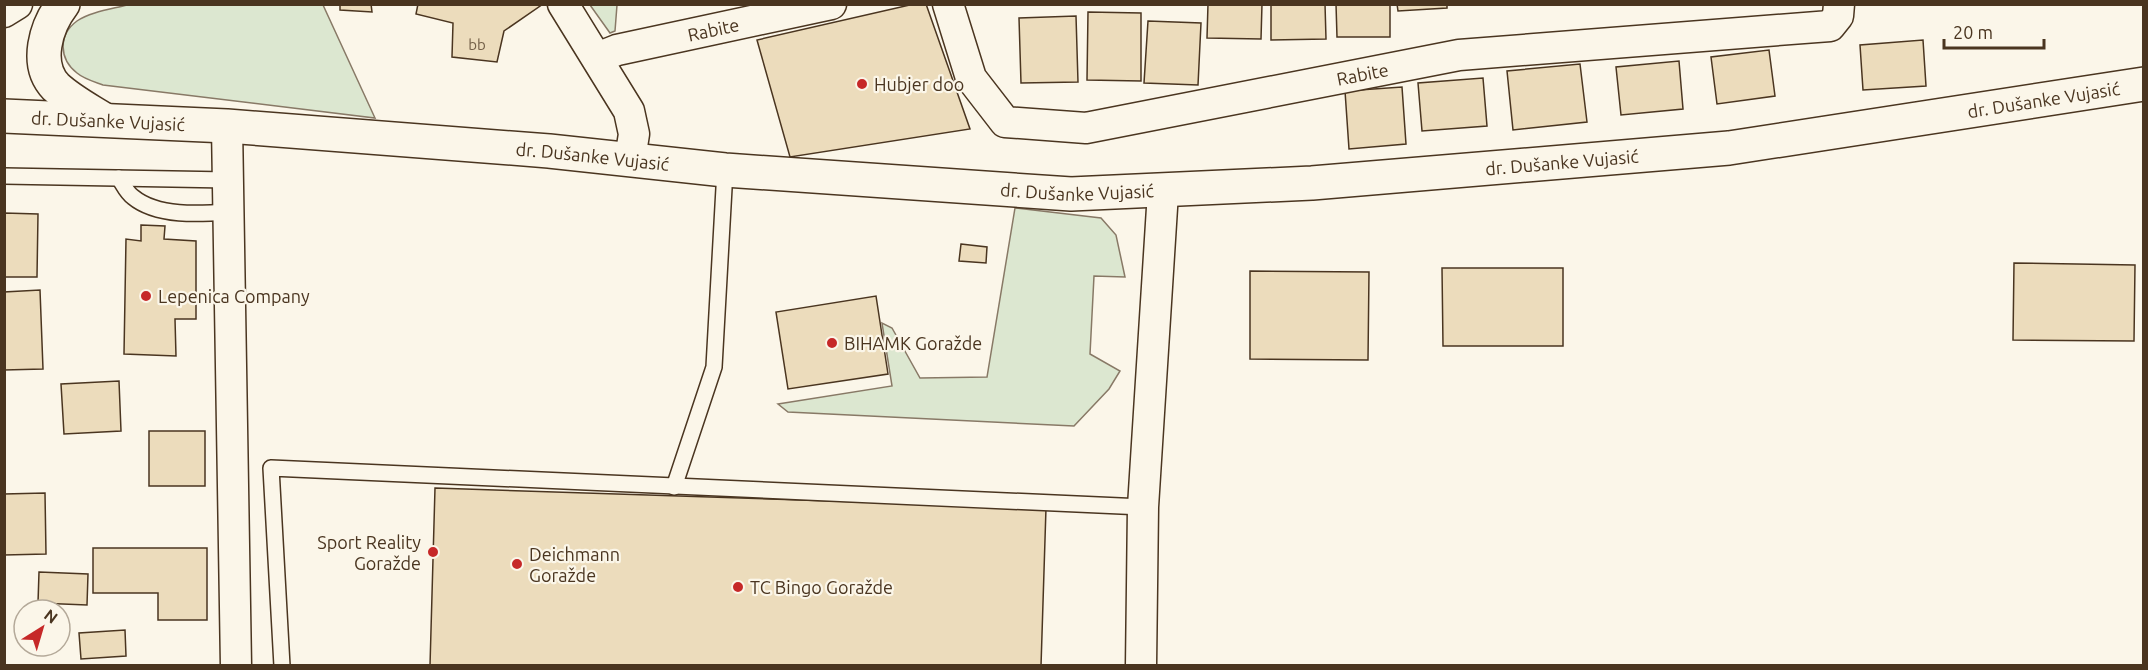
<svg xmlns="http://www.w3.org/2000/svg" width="2148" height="670" font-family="Ubuntu,sans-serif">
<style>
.green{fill:#dce7d0;stroke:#887966;stroke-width:1.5}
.building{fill:#ecdcbc;stroke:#4a3520;stroke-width:1.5}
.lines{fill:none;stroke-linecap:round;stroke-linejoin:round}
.service-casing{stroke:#4a3520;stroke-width:18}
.minor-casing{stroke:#4a3520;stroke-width:33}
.secondary-casing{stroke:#4a3520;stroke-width:36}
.service{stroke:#fbf6e9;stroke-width:15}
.minor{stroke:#fbf6e9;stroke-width:30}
.secondary{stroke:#fbf6e9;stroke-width:33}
.poi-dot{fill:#c62828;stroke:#fbf6e9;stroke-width:2}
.labels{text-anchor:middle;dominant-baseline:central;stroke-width:4.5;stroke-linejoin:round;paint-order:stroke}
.number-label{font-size:15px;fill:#725f47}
.street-label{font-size:18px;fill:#4a3520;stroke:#fbf6e9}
.poi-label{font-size:18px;fill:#4a3520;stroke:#fbf6e9;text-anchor:start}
</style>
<rect width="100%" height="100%" fill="#fbf6e9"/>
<g class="green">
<path d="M127,5h196l52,113 -272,-33c-8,-3 -19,-6 -26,-12 -18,-14 -19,-38 0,-52 13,-9 35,-12 50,-16z"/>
<path d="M590,5h27l-2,26 -5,2z"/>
<path d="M1015,208l86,10 15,17 9,42 -31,-1 -4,78 30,17 -11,18 -35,37 -286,-14 -10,-8 114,-18 -10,-63 10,5 28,50 67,-1z"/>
</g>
<g class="building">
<path d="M340,4h31l1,8 -32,-2z"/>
<path d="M418,4h125l-39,27 -7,31 -45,-5 1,-34 -37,-9z"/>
<path d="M914,4h12l44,125 -180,28 -33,-117z"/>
<path d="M1208,4h54l-1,35 -54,-1z"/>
<path d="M1271,4h54l1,35 -55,1z"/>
<path d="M1336,4h54v33h-53z"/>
<path d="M1397,4h50v4l-49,3z"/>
<path d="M1088,12l53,1v68l-54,-1z"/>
<path d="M1076,16l2,66 -57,1 -2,-65z"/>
<path d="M1148,21l53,2 -3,62 -54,-2z"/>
<path d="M1923,40l3,46 -63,4 -3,-45z"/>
<path d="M1769,50l6,46 -58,8 -6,-47z"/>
<path d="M1679,61l4,48 -62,6 -5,-48z"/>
<path d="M1580,64l7,58 -74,8 -6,-59z"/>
<path d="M1483,78l4,48 -65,5 -4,-48z"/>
<path d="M1402,87l4,57 -57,5 -4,-58z"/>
<path d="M4,213l34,1 -1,63h-33z"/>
<path d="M141,225l24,1 -1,13 32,2v78h-21l1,37 -52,-2 2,-115 15,2z"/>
<path d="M961,244l26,3 -1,16 -27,-2z"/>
<path d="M2014,263l121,2 -1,76 -121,-1z"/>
<path d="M1442,268h121v78h-120z"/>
<path d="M1250,271l119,1 -1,88 -118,-1z"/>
<path d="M40,290l3,79 -39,1v-78z"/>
<path d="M876,296l12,78 -100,15 -12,-77z"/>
<path d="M119,381l2,50 -57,3 -3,-50z"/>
<rect x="149" y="431" width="56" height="55"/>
<path d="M435,488l611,20 -5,158h-611z"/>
<path d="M45,493l1,61 -42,1v-61z"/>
<path d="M93,548h114v72h-49v-27h-65z"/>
<path d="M39,572l49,2 -1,31 -49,-2z"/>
<path d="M125,630l1,26 -45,3 -2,-26z"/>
</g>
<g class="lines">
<g class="service-casing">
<g id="service">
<path d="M4,176l224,4"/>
<path d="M119,178c4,6 8,15 14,19 24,20 67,17 96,15"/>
<path d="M674,487l40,-120 11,-197"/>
<path d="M282,666l-11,-198 872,39"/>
</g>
</g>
<g class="minor-casing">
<g id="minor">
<path d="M563,4l66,107 5,23 -4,25"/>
<path id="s1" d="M948,4l23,74 34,44 81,6 373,-73 371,-29 8,-10 1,-12"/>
<path d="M4,12l13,-8"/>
<path id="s2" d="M597,58l20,-8 214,-46"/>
<path d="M227,126l9,540"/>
<path d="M1141,666l2,-159 20,-315"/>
</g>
</g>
<g class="secondary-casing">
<g id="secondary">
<path d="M63,4c-17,22 -29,60 -7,83 14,13 31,22 47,32"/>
<path id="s3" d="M4,116l223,10 322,25 176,19 346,24 241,-11 417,-35 415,-64"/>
</g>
</g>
<use href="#service" class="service"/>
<use href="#minor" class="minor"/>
<use href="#secondary" class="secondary"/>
</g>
<g class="poi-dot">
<circle cx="862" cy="84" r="6"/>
<circle cx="146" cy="296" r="6"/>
<circle cx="832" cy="343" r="6"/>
<circle cx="433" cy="552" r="6"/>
<circle cx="517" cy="564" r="6"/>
<circle cx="738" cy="587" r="6"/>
</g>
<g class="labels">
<g class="number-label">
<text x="477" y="44">bb</text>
</g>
<g class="street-label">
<text stroke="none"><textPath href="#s2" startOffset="120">Rabite</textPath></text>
<text stroke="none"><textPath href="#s1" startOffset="496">Rabite</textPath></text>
<text stroke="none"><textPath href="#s3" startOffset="2048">dr. Dušanke Vujasić</textPath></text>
<text stroke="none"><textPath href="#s3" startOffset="104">dr. Dušanke Vujasić</textPath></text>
<text stroke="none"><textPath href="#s3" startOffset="590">dr. Dušanke Vujasić</textPath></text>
<text stroke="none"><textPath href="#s3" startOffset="1562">dr. Dušanke Vujasić</textPath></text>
<text stroke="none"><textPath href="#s3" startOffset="1076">dr. Dušanke Vujasić</textPath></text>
</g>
<g class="poi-label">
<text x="874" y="84">Hubjer doo</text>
<text x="158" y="296">Lepenica Company</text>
<text x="844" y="343">BIHAMK Goražde</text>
<text x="421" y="542" text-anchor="end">Sport Reality<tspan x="421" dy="21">Goražde</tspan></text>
<text x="529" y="554">Deichmann<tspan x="529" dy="21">Goražde</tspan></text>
<text x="750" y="587">TC Bingo Goražde</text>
</g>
</g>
<rect width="2148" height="670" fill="none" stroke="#4a3520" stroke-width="12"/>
<g transform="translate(42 628) rotate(37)"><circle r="28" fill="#fbf6e9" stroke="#b4a999" stroke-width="1.5"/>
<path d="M0-4.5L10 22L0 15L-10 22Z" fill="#c62828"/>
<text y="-9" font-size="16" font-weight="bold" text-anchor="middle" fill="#4a3520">N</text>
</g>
<path d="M1944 39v9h100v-9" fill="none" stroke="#4a3520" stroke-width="3"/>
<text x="1953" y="39" font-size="18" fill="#4a3520" stroke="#fbf6e9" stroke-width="4.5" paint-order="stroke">20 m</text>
</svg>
